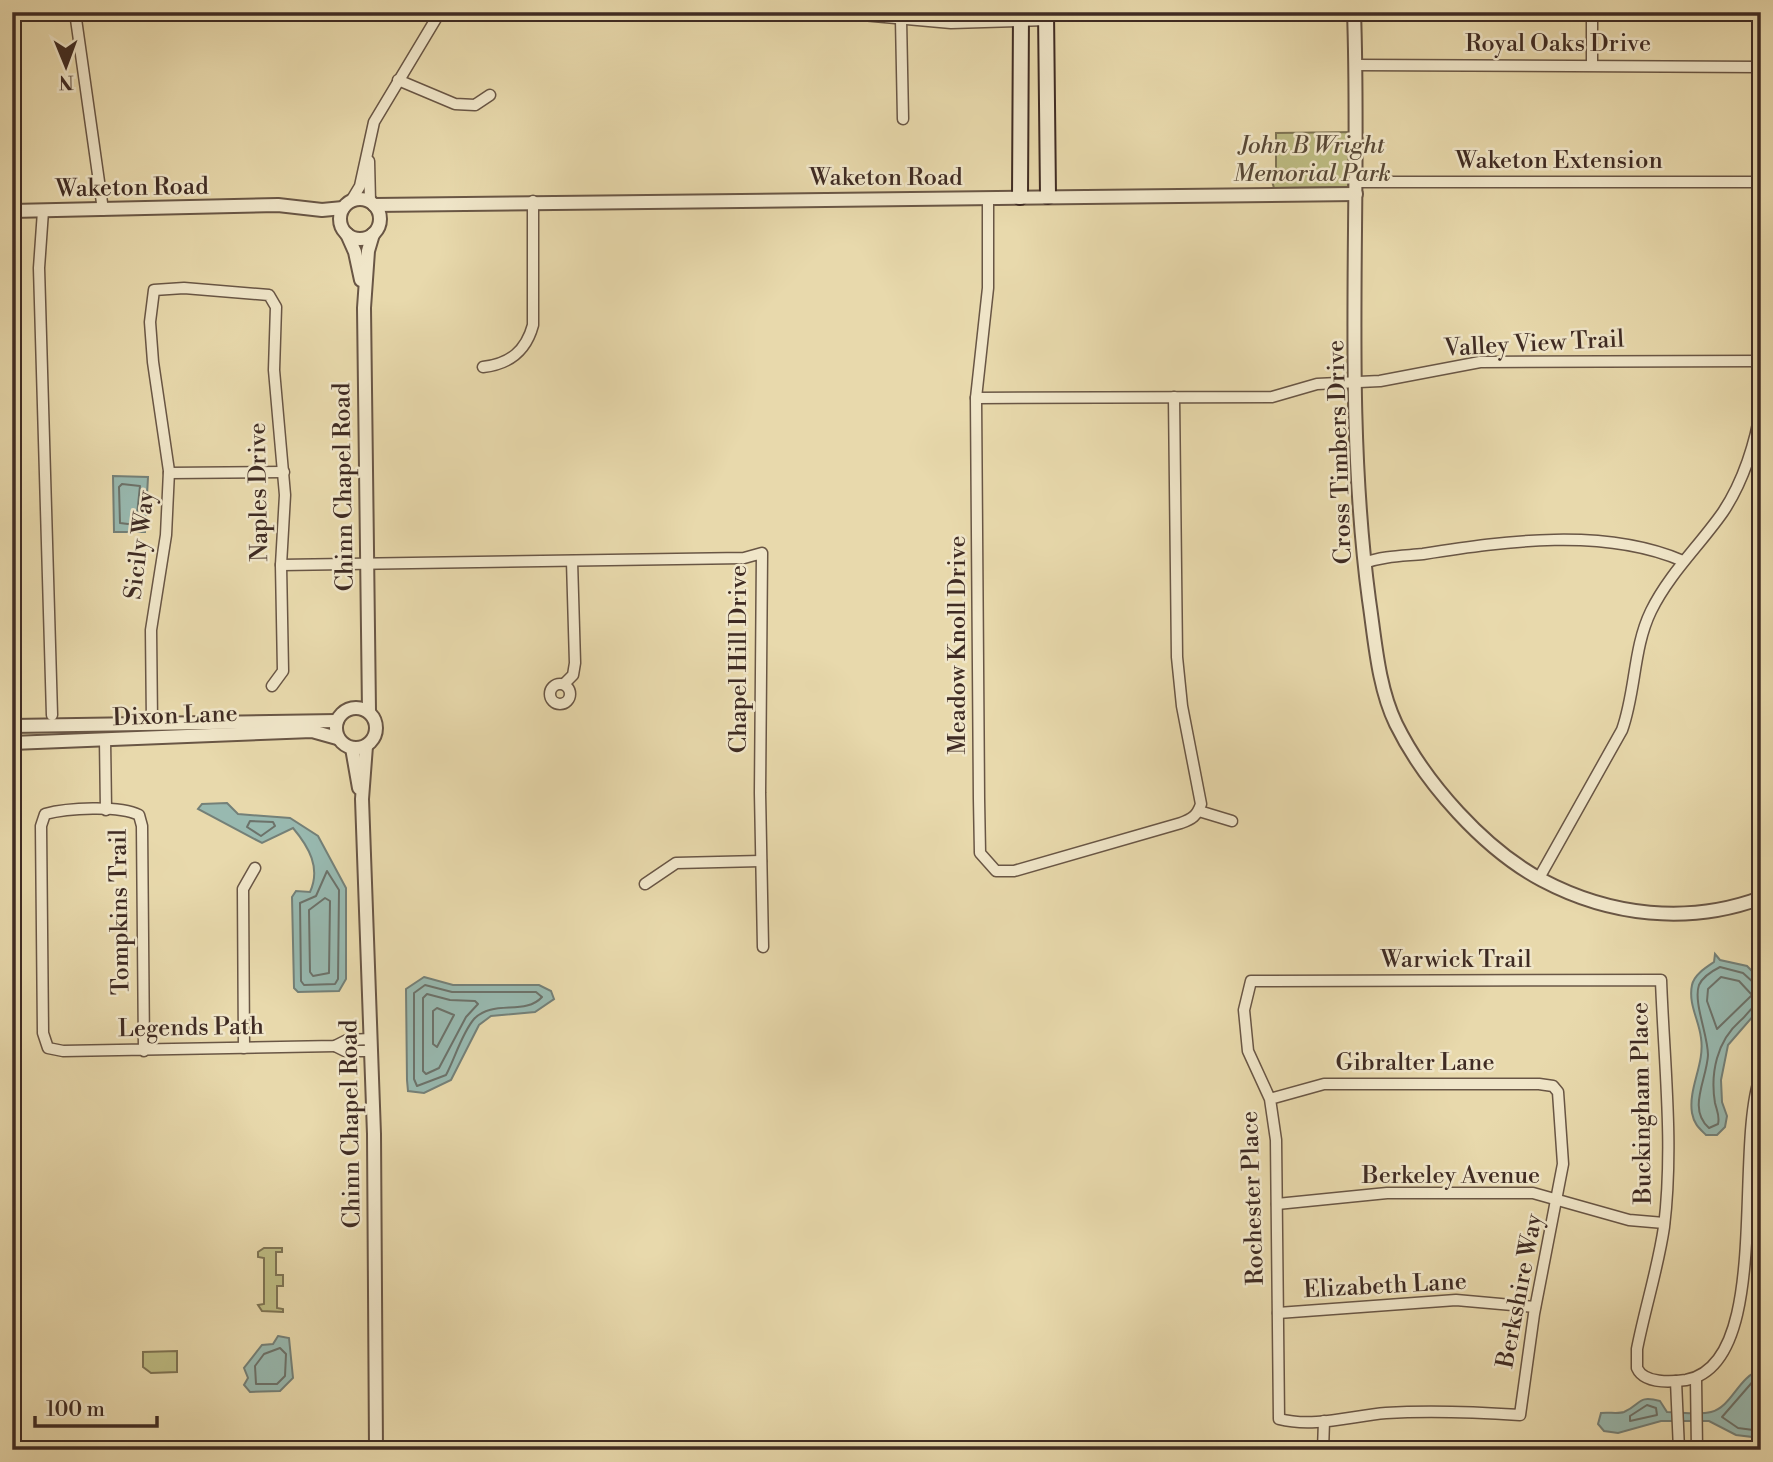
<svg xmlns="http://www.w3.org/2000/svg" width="1773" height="1462" font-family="'Libre Bodoni',serif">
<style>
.green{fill:#bebd84;stroke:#7e7454;stroke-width:2}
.water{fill:#98b9b0;stroke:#748078;stroke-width:2}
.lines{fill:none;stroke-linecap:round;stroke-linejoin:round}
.shore{stroke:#6c726a;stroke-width:2}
.minor-casing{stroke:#695645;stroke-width:13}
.tertiary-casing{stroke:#695645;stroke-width:16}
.secondary-casing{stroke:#3f2b23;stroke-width:18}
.minor{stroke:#f0e6c9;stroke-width:10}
.tertiary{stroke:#f0e6c9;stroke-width:12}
.secondary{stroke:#f0e6c9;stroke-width:14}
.labels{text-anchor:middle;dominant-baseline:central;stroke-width:5;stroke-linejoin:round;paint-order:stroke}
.street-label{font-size:24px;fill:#3f2b23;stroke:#f0e6c9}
.park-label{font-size:24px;font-style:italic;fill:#584836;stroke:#f0e6c9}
</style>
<rect width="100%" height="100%" fill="#e8d9ac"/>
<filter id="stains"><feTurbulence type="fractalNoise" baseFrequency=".00286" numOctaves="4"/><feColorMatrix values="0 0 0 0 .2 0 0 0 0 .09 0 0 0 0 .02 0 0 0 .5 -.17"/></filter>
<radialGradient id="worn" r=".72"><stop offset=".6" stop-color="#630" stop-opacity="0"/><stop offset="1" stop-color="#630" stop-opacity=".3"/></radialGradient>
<g class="green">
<path d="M1352,132l-4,55 -74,1 -2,-7 4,-2v-46z"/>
<path d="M264,1248h18v4h-6v23h7v11h-6v22l6,1v3l-21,-1 -4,-6 6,-1v-46l-6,-1v-5z"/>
<path d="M177,1351v21l-26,1 -8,-6v-15z"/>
</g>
<g class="water">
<path d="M113,476l35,1 -3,55h-31z"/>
<path d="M227,803l11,11 52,4 28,18 28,52v91l-7,12 -41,1 -4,-4 -2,-91 4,-6 14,1c11,-24 -1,-45 -17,-64l-31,15 -64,-34 4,-5z"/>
<path d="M1715,954l5,6 27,6 13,13 1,28 -33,38 -7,35 1,22 5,14 -2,11 -8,8h-11c-7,-7 -12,-11 -14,-22 -4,-25 13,-49 9,-75 -2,-18 -13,-34 -9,-53 2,-10 13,-17 22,-23z"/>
<path d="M424,977l29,8h86l12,6 3,8 -19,13 -44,4 -12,9 -28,55 -27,13 -16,-2 -1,-11 -1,-91z"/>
<path d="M278,1336l11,2 4,40 -13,13 -30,1 -6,-7 4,-7 -4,-10 18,-23 11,-1z"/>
<path d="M1761,1370v68l-25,-3 -27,-14h-48l-43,12 -14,-2 -6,-7 3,-11c7,-1 18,1 23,-1 18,-8 13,-17 36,-11l7,11c13,0 32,3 44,0 22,-6 27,-36 50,-42z"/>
</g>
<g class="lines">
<g class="shore">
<path d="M122,484l18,2 -4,39 -16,-2 -1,-36z"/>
<path d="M250,821l23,1 2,4 -14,10 -14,-9z"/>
<path d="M327,871l12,19 -1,89 -3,5 -31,1 -3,-4 -1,-78 16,-7z"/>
<path d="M325,898l5,3 -1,72 -16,3 -3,-4 -1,-62z"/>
<path d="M1721,977l18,4 13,14 -35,34 -10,-28 1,-12z"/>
<path d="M425,985l27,7h84l6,5c-17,19 -49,2 -68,22 -12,14 -19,39 -28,56l-29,11 -3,-7v-86z"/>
<path d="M1761,985l-7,-2 -11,-10 -23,-6c-8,4 -17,9 -21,18 -6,17 9,50 9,70 -1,24 -21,54 1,73l9,-4c2,-8 -1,-13 -3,-21 -5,-30 2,-62 25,-82 8,-6 11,-16 21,-17"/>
<path d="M427,994l23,6 25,1 3,3 -12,13 -27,51 -13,6 -3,-3v-73z"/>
<path d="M437,1008l17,7 -17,32 -4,-3v-33z"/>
<path d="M280,1348l6,6 -1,22 -8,8h-21l-1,-18 9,-12z"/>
<path d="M1761,1377l-6,2 -33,38 16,11 23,3"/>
<path d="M1647,1405l9,3 1,7 -27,6v-5z"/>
</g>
<g class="minor-casing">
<g id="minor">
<path d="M75,12l28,198"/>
<path d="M829,12l122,11 95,-3"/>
<path d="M901,19l2,100"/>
<path d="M1356,65l405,2"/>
<path d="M1592,65v-53"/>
<path d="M398,80l57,24 20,1 15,-10"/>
<path d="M369,161l1,40"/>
<path d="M1357,182h404"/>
<path d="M988,199v89l-12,110 3,401 1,54 16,18h18l167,-48c11,-4 16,-7 20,-19l-19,-98 -5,-49 -3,-260"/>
<path d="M351,201l9,-15 14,-64 66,-110"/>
<path d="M43,211l-4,57 13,447"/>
<path d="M483,367c27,-3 43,-16 50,-42v-124"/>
<path d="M976,398l296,-1 45,-13 63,-3 100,-19 281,-1"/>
<path d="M169,473l115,-1"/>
<path d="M1364,563c19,-7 39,-7 59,-9 83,-13 181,-27 260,7"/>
<path d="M281,565l463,-7 18,-5 -2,240 3,154"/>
<path d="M565,683l8,-8 2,-12 -3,-102"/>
<circle cx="560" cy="694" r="10"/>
<path d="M152,723l-1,-93 15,-95 3,-64 -16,-109 -3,-40 4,-32 30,-2 85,7 7,12 -2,63 11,125 -4,70 2,106 -11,15"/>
<path d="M105,739l1,71"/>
<path d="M1199,811l33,10"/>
<path d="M1539,878l83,-148c14,-39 11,-82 29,-119 18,-37 49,-66 72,-99 20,-30 33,-70 38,-105"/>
<path d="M645,884l31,-21 85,-2"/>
<path d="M335,1046l10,5h26"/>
<path d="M244,1048l-1,-159 12,-21"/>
<path d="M144,1051l-2,-225 -3,-11c-20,-10 -72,-7 -94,-1l-4,12 2,207 5,15 15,3 272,-5 12,-6 24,-1"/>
<path d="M1270,1099l54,-15h215l14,2 5,6 5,72 -29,150 -14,101c-45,-3 -88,-5 -134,-2 -35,3 -72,15 -107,6l-3,-279 -6,-41 -22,-48 -4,-41 7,-29 410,-1c3,82 13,165 3,247 -6,41 -19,81 -27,122v19c7,16 35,14 49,12 87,-16 47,-230 75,-306"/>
<path d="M1277,1204l110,-11h146l96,27 35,3"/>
<path d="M1278,1313l178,-13 79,7"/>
<path d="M1696,1379l1,71"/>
<path d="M1676,1381l3,69"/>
<path d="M1323,1450l1,-29"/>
</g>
</g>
<g class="tertiary-casing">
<g id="tertiary">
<path d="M1354,12c7,196 -11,394 15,588 6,40 9,87 27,124 29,59 88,125 146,156 68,36 146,45 219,18"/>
<circle cx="360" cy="219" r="20"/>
<path d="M374,205l982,-11"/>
<path d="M12,211l266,-6 44,5 21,-2"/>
<path d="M347,234l8,18 6,28"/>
<circle cx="356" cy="728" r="20"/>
<path d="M369,711l-5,-403 4,-57 5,-17"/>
<path d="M12,726l325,-5"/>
<path d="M12,743l300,-12 25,7"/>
<path d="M366,746l-4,53 12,335 2,316"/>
<path d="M352,748l7,40"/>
</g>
</g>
<g class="secondary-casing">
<g id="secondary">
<path d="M1046,12l2,184"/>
<path d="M1020,197l1,-185"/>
</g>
</g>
<use href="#minor" class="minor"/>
<use href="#tertiary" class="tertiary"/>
<use href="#secondary" class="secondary"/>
</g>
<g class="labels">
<g class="street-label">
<text x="1558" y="44">Royal Oaks Drive</text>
<text x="1559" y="161">Waketon Extension</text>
<text x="886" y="178">Waketon Road</text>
<text transform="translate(132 188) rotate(-1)">Waketon Road</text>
<text transform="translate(1534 344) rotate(-3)">Valley View Trail</text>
<text transform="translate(1340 452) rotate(-92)">Cross Timbers Drive</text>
<text transform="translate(344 487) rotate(-91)">Chinn Chapel Road</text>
<text transform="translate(259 492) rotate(-91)">Naples Drive</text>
<text transform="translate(140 545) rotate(-83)">Sicily Way</text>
<text transform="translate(958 645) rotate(-90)">Meadow Knoll Drive</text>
<text transform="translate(739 659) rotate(-90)">Chapel Hill Drive</text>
<text transform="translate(175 716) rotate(-2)">Dixon Lane</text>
<text transform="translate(120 912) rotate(-91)">Tompkins Trail</text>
<text x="1456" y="960">Warwick Trail</text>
<text transform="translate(191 1028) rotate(-1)">Legends Path</text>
<text x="1415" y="1063">Gibralter Lane</text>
<text transform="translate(1642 1103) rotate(-91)">Buckingham Place</text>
<text transform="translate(351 1124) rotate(-91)">Chinn Chapel Road</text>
<text x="1451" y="1176">Berkeley Avenue</text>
<text transform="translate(1253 1198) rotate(-92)">Rochester Place</text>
<text transform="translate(1385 1286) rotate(-3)">Elizabeth Lane</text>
<text transform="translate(1520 1291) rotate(-79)">Berkshire Way</text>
</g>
<g class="park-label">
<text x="1312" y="146">John B Wright<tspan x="1312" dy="28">Memorial Park</tspan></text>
</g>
</g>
<rect width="1773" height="1462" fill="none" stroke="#e8d9ac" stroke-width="42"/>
<rect x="14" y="14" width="1745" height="1434" fill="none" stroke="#3f2b23" stroke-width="3.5"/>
<rect x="21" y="21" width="1731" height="1420" fill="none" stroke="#3f2b23" stroke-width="2"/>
<g transform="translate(66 66) rotate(179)" stroke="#f0e6c9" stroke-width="5" paint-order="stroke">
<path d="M0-5L12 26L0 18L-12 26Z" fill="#3f2b23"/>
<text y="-10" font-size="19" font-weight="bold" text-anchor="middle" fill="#3f2b23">N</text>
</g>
<path d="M35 1416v10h122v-10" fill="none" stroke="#3f2b23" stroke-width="3.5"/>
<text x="46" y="1416" font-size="21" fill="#3f2b23" stroke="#f0e6c9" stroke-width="5" paint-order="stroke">100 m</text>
<rect width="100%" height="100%" filter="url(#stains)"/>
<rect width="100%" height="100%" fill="url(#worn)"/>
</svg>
